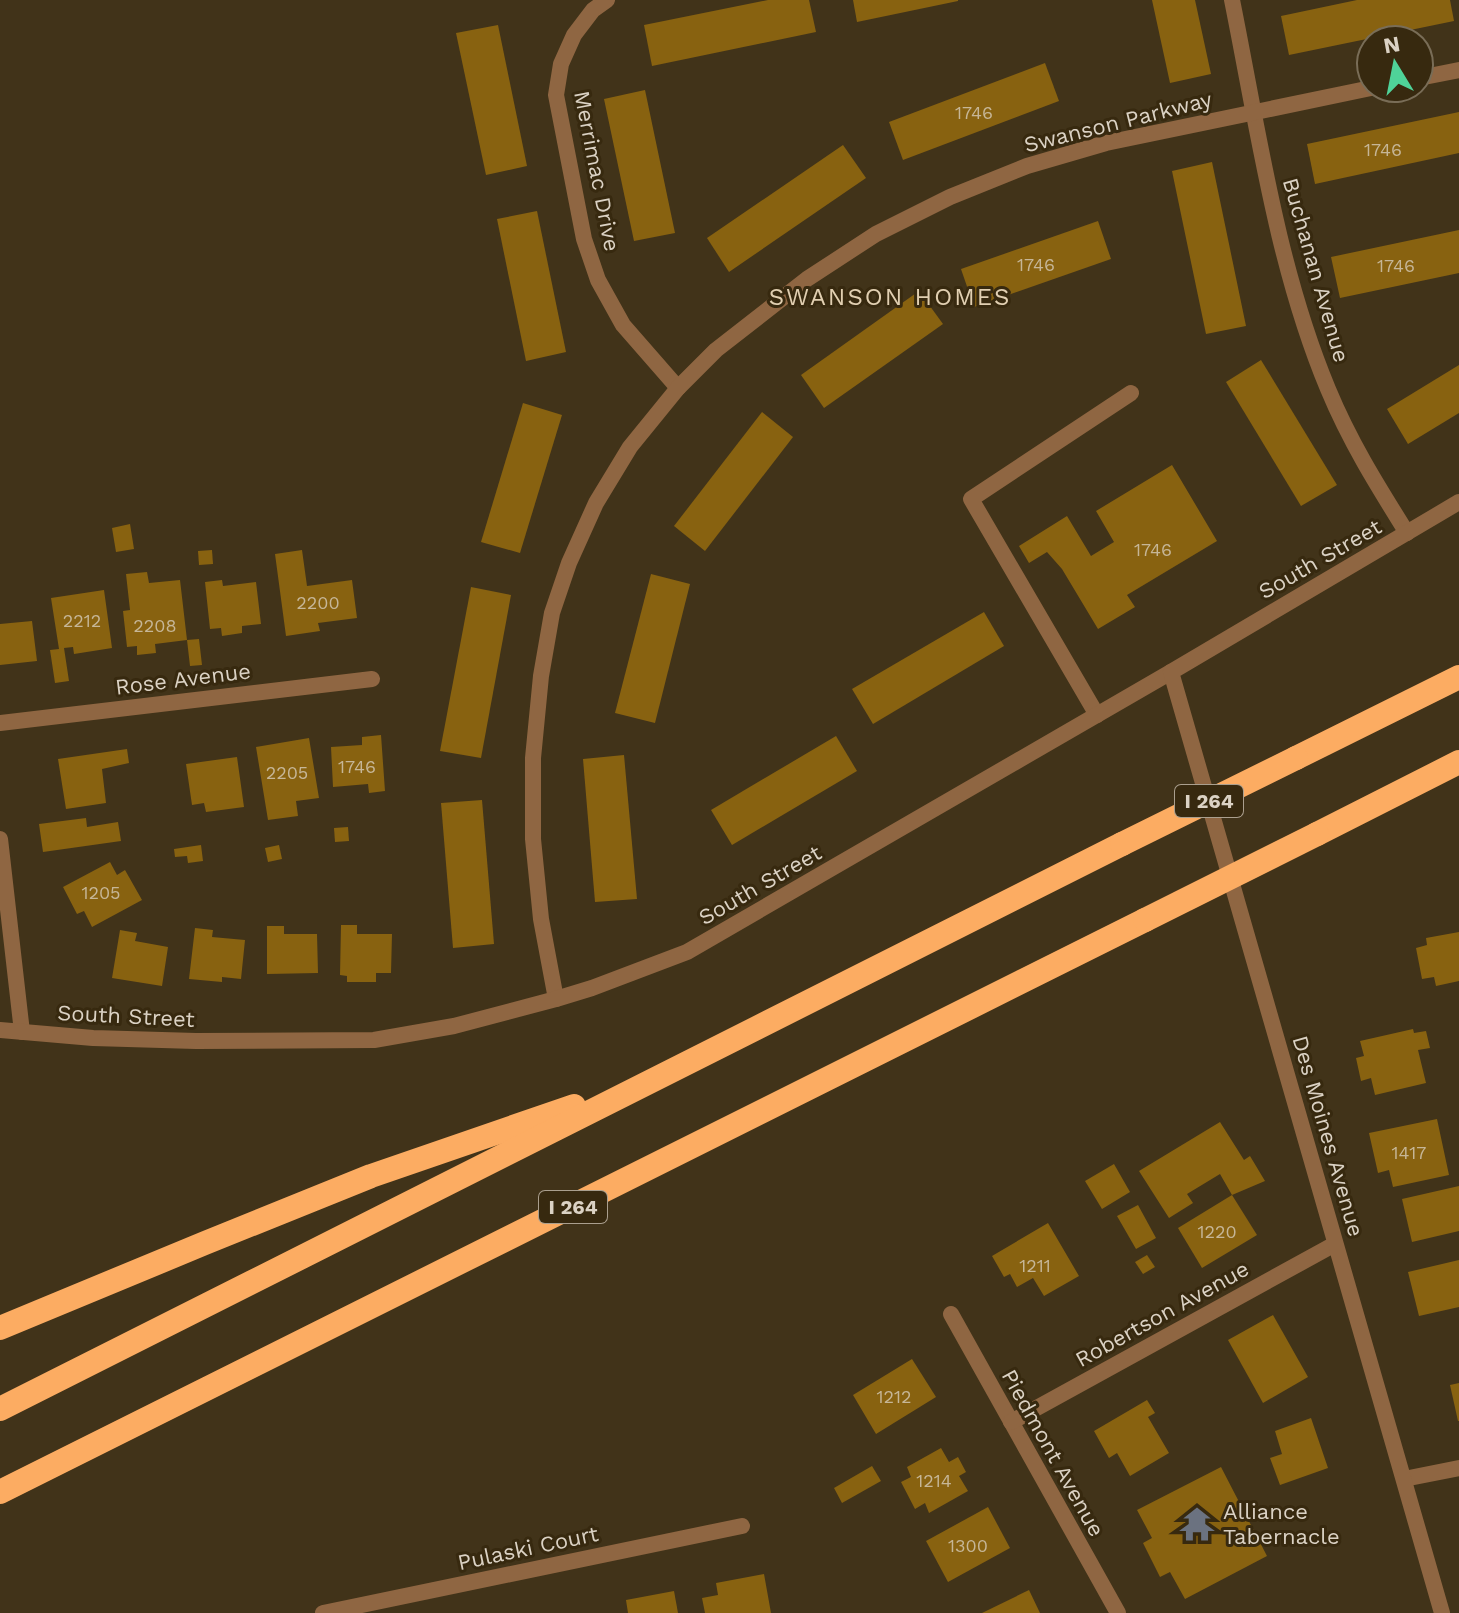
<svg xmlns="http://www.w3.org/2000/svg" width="1459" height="1613" font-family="'Work Sans',sans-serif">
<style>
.building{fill:#886210}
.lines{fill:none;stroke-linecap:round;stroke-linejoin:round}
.service{stroke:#8f6642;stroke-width:16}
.minor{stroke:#8f6642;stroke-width:16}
.tertiary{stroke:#8f6642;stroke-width:16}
.motorway{stroke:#fcac62;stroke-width:24}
.motorway-bridge{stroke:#fcac62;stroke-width:24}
.labels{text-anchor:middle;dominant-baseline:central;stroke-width:6;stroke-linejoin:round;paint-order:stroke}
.number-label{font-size:18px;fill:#c6b697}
.shield{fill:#37290f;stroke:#aa9f8e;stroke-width:2}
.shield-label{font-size:20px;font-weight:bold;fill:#dbd2c4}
.street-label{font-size:22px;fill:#dbd2c4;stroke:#37290f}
.poi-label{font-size:22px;fill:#dbd2c4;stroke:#37290f;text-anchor:start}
.neighbourhood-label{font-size:24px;letter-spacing:2px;fill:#e1cfb1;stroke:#37290f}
</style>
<rect width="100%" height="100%" fill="#413319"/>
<g class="building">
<path d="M768,0h41l7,32 -164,34 -8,-41z"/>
<path d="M853,0h105v1l-101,21z"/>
<path d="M1152,0h43l16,74 -41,9z"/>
<path d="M1357,0h93l4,21 -165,34 -8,-39z"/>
<path d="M498,25l29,141 -41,9 -30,-142z"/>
<path d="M1045,63l14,38 -156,59 -14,-38z"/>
<path d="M645,90l30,143 -41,8 -30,-142z"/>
<path d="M1459,112v41l-144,31 -8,-40z"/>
<path d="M843,145l23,33 -137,94 -22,-34z"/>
<path d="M1212,162l34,164 -40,8 -34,-163z"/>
<path d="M537,211l29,141 -40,9 -29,-142z"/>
<path d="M1098,221l13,38 -137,48 -13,-38z"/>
<path d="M1459,230v43l-119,25 -9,-41z"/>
<path d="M919,291l24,33 -119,84 -23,-33z"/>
<path d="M1261,360l76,125 -36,21 -75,-124z"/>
<path d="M1459,365v48l-51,31 -21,-35z"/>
<path d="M523,403l39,12 -42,138 -39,-11z"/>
<path d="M762,412l31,25 -88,114 -31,-25z"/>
<path d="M1172,465l45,76 -90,54 8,12 -37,22 -36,-60 -15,-17 -18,11 -10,-17 48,-30 24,40 23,-14 -18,-31z"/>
<path d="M130,524l4,25 -18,3 -4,-24z"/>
<path d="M212,550l1,14 -14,1 -1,-14z"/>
<path d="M302,550l5,36 45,-6 5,38 -39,5 2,8 -34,5 -11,-82z"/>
<path d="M147,572l2,11 31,-3 7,60 12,-1 3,26 -12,1 -3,-26 -32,4 1,9 -19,2v-9l-10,1 -4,-36 7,-1 -4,-36z"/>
<path d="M651,574l39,10 -35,139 -40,-10z"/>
<path d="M222,580l1,6 33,-4 5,42 -19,2v7l-20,3 -1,-8 -11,1 -5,-47z"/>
<path d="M471,587l40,8 -30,163 -41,-7z"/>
<path d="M104,590l8,58 -38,6 -1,-7 -9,1 5,33 -14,2 -5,-33 9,-1 -8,-51z"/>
<path d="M984,612l20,34 -131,78 -21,-35z"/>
<path d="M32,621l5,40 -37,4v-41z"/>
<path d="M381,735l4,56 -16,2 -1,-9 -35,3 -2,-40 31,-2v-8z"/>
<path d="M836,736l21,35 -125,74 -21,-35z"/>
<path d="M309,738l10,60 -23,3 2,15 -30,4 -12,-73z"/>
<path d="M127,749l2,14 -27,6 4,34 -40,6 -8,-50z"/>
<path d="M624,755l13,144 -42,3 -12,-143z"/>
<path d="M237,757l7,50 -38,5 -2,-9 -12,2 -6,-41z"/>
<path d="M482,800l12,144 -41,4 -12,-145z"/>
<path d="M86,818l1,9 31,-5 3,19 -78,11 -4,-28z"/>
<path d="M348,827l1,14 -14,1 -1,-14z"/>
<path d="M201,845l2,16 -15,2 -1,-7 -12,1 -1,-8z"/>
<path d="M279,845l3,14 -14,3 -3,-14z"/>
<path d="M110,862l7,13 8,-5 17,30 -50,27 -8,-16 -7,3 -14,-27z"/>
<path d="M341,925h16v9h35l-1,39h-15v9h-29v-6l-7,-1z"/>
<path d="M267,926h17v8h33l1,39 -51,1z"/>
<path d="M195,928l18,2 -1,7 33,3 -4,39 -19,-2v5l-33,-3z"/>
<path d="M120,930l17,3 -2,8 33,6 -6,39 -50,-8z"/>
<path d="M1459,932v49l-23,5 -2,-9 -12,2 -6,-31 11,-3 -1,-7z"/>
<path d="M1413,1029l1,4 12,-2 4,17 -12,2 8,33 -51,12 -4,-17 -10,3 -5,-23 8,-2 -4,-15z"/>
<path d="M1437,1119l12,56 -56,12 -4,-17 -11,3 -9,-40z"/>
<path d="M1220,1122l24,38 6,-4 15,25 -33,14 -12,-21 -33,20 6,9 -24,15 -30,-47z"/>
<path d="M1114,1164l16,28 -28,17 -17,-28z"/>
<path d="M1459,1186v45l-47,11 -10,-43z"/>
<path d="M1232,1195l25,40 -55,33 -24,-40z"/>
<path d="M1138,1205l18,33 -20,11 -19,-33z"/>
<path d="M1048,1223l31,53 -35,20 -11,-18 -16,9 -7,-13 -6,3 -12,-21z"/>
<path d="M1147,1255l8,12 -12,7 -8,-12z"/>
<path d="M1459,1260v47l-40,9 -11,-44z"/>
<path d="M1273,1315l35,62 -45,26 -35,-63z"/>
<path d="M912,1359l24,38 -60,37 -23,-39z"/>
<path d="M1459,1383v38h-1l-8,-36z"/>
<path d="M1147,1400l8,13 -7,4 21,36 -39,23 -13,-23 -8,5 -15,-27z"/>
<path d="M1311,1418l17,50 -48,17 -10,-27 12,-4 -7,-23z"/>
<path d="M941,1448l8,14 9,-5 8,15 -7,4 9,15 -39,22 -4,-10 -10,6 -14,-27 10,-5 -4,-10z"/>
<path d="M872,1466l9,15 -39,22 -8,-15z"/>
<path d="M1221,1467l46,89 -82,43 -15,-27 -10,5 -17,-34 9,-5 -15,-28z"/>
<path d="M988,1507l22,41 -62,34 -22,-41z"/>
<path d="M764,1574l7,39h-66l-3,-15 16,-3 -2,-12z"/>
<path d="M1029,1590l11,23h-58z"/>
<path d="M674,1591l4,22h-50l-2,-13z"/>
</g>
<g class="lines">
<path class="service" d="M1097,715l-126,-216 160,-106"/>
<g class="minor">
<path d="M607,0l-14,10 -19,25 -13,29 -5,31 28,144 14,41 25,45 55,63"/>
<path d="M1232,0c26,129 45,267 96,389 22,53 49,96 79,144"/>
<path d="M1419,78l40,-8"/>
<path d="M0,723l372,-44"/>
<path d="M0,839l22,193"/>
<path d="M556,999l-15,-80 -8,-80v-81l8,-82 11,-63 17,-50 27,-60 34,-56 48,-59 38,-38 91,-71 69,-45 74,-37 77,-31 79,-23 265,-55"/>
<path d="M0,1030l93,8 103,3 178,-1 80,-14 102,-27 36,-11 95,-36 484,-280"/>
<path d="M951,1314l167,299"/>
<path d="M1011,1422l324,-178"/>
<path d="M1404,1479l55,-11"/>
<path d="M323,1613l419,-87"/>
</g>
<path class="tertiary" d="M1442,1613l-271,-941 288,-170"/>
<g class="motorway">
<path d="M1296,758l163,-81"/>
<path d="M1317,834l142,-72"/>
<path d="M0,1328l205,-85 166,-67 203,-70"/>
<path d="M0,1409l1122,-565"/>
<path d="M0,1492l1145,-572"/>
</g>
<g class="motorway-bridge">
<path d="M1122,844l174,-86"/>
<path d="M1145,920l172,-86"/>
</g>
</g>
<defs>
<g id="temple-bare" transform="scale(2.76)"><path d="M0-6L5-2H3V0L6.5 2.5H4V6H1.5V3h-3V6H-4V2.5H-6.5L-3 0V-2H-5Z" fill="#6b7280" stroke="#37290f" stroke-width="2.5" paint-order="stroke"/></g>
</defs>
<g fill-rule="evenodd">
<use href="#temple-bare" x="1197" y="1524"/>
</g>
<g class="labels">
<g class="number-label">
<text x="974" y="112">1746</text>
<text x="1383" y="149">1746</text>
<text x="1036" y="264">1746</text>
<text x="1396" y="265">1746</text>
<text x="1153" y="549">1746</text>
<text x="318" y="602">2200</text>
<text x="82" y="620">2212</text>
<text x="155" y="625">2208</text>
<text x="357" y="766">1746</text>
<text x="287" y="772">2205</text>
<text x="101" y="892">1205</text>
<text x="1409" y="1152">1417</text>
<text x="1217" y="1231">1220</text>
<text x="1035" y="1265">1211</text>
<text x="894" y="1396">1212</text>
<text x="934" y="1480">1214</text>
<text x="968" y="1545">1300</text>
</g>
<g class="shield">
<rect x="1175" y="785" width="68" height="32" rx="6"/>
<rect x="539" y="1191" width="68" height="32" rx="6"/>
</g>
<g class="shield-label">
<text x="1209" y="801">I 264</text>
<text x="573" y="1207">I 264</text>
</g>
<g class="street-label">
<text transform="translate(1118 122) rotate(-14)">Swanson Parkway</text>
<text transform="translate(597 171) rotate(79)">Merrimac Drive</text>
<text transform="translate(1316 270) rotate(74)">Buchanan Avenue</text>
<text transform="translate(1320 559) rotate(-30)">South Street</text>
<text transform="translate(183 679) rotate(-7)">Rose Avenue</text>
<text transform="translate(760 885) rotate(-30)">South Street</text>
<text transform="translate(126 1016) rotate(3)">South Street</text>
<text transform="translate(1328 1136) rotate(74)">Des Moines Avenue</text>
<text transform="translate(1162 1314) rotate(-29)">Robertson Avenue</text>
<text transform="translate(1053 1453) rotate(61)">Piedmont Avenue</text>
<text transform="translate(528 1548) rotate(-12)">Pulaski Court</text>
</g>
<g class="poi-label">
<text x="1223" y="1511">Alliance<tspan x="1223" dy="25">Tabernacle</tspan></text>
</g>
<g class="neighbourhood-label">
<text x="890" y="297">SWANSON HOMES</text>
</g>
</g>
<g transform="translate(1395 64) rotate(350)"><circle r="38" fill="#37290f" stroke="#796d57" stroke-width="2"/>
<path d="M0-6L14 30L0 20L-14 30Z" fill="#4fd399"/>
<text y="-12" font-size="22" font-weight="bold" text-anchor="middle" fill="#dbd2c4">N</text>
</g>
</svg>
